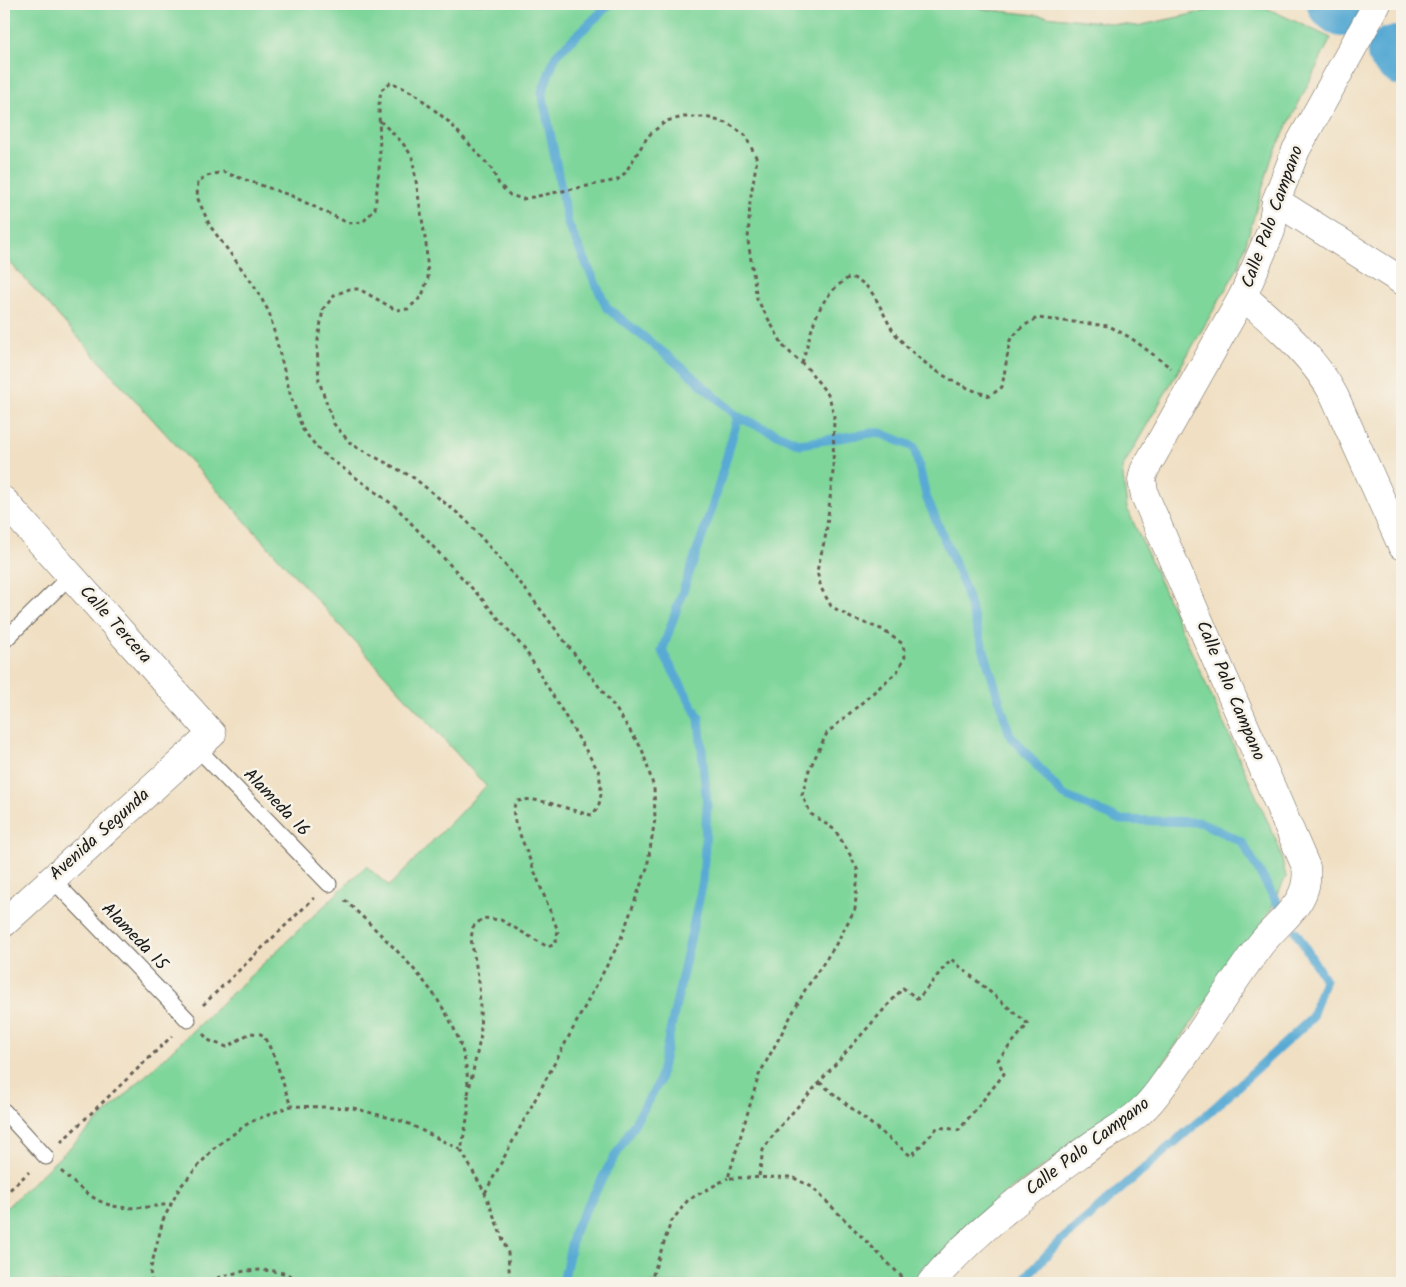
<svg xmlns="http://www.w3.org/2000/svg" width="1406" height="1287" font-family="Kalam,sans-serif">
<style>
.green{fill:#7fd69b;stroke:#4e795c}
.lines{fill:none;stroke-linecap:round;stroke-linejoin:round}
.stream{stroke:#59aad4;stroke-width:9}
.river{stroke:#59aad4;stroke-width:52}
.lane-casing{stroke:#666056;stroke-width:17}
.street-casing{stroke:#666056;stroke-width:29}
.path{stroke:#666056;stroke-width:3;stroke-dasharray:4 4;stroke-linecap:butt}
.lane{stroke:#fff;stroke-width:15}
.street{stroke:#fff;stroke-width:28}
.labels{text-anchor:middle;dominant-baseline:central;stroke-width:5;stroke-linejoin:round;paint-order:stroke}
.street-label{font-size:18px;fill:#1c1c1c;stroke:#f7f3e8}
</style>
<rect width="100%" height="100%" fill="#f7f3e8"/>
<filter id="ink" filterUnits="userSpaceOnUse"><feTurbulence type="fractalNoise" baseFrequency=".02" numOctaves="2"/><feDisplacementMap in="SourceGraphic" scale="10" xChannelSelector="R" yChannelSelector="G"/><feConvolveMatrix kernelMatrix="1 2 1 2 8 2 1 2 1" color-interpolation-filters="sRGB"/></filter>
<filter id="wash" filterUnits="userSpaceOnUse"><feTurbulence type="fractalNoise" baseFrequency=".0096" numOctaves="4" result="noise"/><feDisplacementMap in="SourceGraphic" scale="20" xChannelSelector="R" yChannelSelector="G"/><feGaussianBlur stdDeviation="1.12" result="paint"/><feColorMatrix in="noise" values="0 0 0 0 0 0 0 0 0 0 0 0 0 0 0 0 0 1.4 0 .05"/><feComposite in="paint" operator="in"/></filter>
<g filter="url(#wash)">
<rect width="100%" height="100%" fill="#f0dfc2"/>
<path class="green" d="M4,4h963l15,5 155,17 102,-22h19l73,34 -59,119 -33,109 -117,202 5,40 152,339 7,30 -17,36 -124,176 -34,30 -111,78 -88,86h-908v-73l362,-344 23,20 97,-100 -482,-530z"/>
<g class="lines">
<g class="stream">
<path d="M610,4l-54,51 -14,37 26,132 39,84 77,61 54,48 62,27 78,-12 36,15 13,52 36,84 47,152 53,60 57,25 80,2 42,20 37,64"/>
<path d="M563,1283l11,-52 34,-63 51,-86 44,-201 4,-76 -8,-87 -37,-67 51,-146 25,-88"/>
<path d="M1020,1283l36,-38 157,-136 98,-90 14,-39 -29,-48"/>
</g>
<g class="river">
<path d="M1333,4l9,7"/>
<path d="M1393,52l9,8"/>
</g>
</g>
</g>
<g filter="url(#ink)">
<g class="lines">
<g class="lane-casing">
<g id="lane">
<path d="M4,641l67,-66"/>
<path d="M197,748l132,136"/>
<path d="M52,879l136,141"/>
<path d="M4,1111l42,46"/>
</g>
</g>
<g class="street-casing">
<g id="street">
<path d="M1276,201l126,80"/>
<path d="M1243,296c34,30 69,58 91,99l68,151"/>
<path d="M4,501l208,233 -208,189"/>
<path d="M931,1283c46,-55 103,-95 161,-138 16,-12 35,-20 49,-34 13,-11 21,-25 31,-38 31,-42 57,-87 88,-128 20,-26 51,-42 46,-78l-161,-371 -3,-16 2,-9 99,-175 28,-65 5,-30 20,-51 81,-146"/>
</g>
</g>
<g class="path">
<path d="M380,121l21,20 11,15 14,88 2,34 -6,18 -14,13 -12,1 -37,-21h-10l-14,6 -12,14 -6,37 2,35 15,43 17,20 63,34 52,42 53,61 97,128 26,40 12,39 1,31 -8,49 -27,73 -135,252"/>
<path d="M802,363c11,-36 14,-66 48,-86 26,6 32,41 47,59 25,29 57,49 93,60l12,-9 8,-47 12,-13 15,-9 72,8 22,12 40,30"/>
<path d="M345,900c52,51 122,109 123,188"/>
<path d="M203,1005l111,-107"/>
<path d="M203,1034l7,7 17,6 23,-14 11,1c13,13 22,52 30,72"/>
<path d="M468,1094l13,-59 -2,-53 -8,-43 2,-12 10,-9 18,2 47,27 7,-3 3,-13 -43,-109 -2,-12 3,-8c18,-9 56,10 76,13 12,-12 9,-27 7,-43l-73,-121 -44,-52 -86,-92 -75,-55 -18,-22 -12,-33 -22,-85 -16,-28 -43,-58 -13,-29 1,-16 9,-5 16,-4 69,24 56,27 15,-1 12,-13 5,-50 -1,-54 2,-15 10,-8 24,12 34,28 42,46 8,16 11,11 13,4 94,-19 8,-7 23,-37 18,-15 18,-4h22l23,7 16,11 12,24 -7,42 -2,40 9,58 27,48 25,23 20,26 5,19 -1,57 -7,62 -9,37 4,17 10,18 20,12 30,11 22,15 2,13 -8,15 -70,61 -18,37 -7,25 9,19 24,16 14,23 9,18 -3,38 -20,37 -30,44 -46,85 -31,103 64,-1 20,10 91,91"/>
<path d="M61,1142l111,-106"/>
<path d="M461,1150l24,43 23,60 2,30"/>
<path d="M61,1171c41,39 54,41 110,33"/>
<path d="M759,1176l4,-26 13,-19 127,-143 15,11 33,-40 77,65 -30,36 6,14 -45,56 -21,-3 -27,29 -92,-74"/>
<path d="M4,1195l25,-23"/>
<path d="M152,1283l-2,-12 13,-51 17,-33 34,-39 36,-26 41,-16 62,2 52,14 56,28 7,-36v-20"/>
<path d="M202,1283c36,-13 70,-21 104,0"/>
<path d="M650,1283l21,-61 17,-22 40,-22"/>
</g>
<use href="#lane" class="lane"/>
<use href="#street" class="street"/>
</g>
</g>
<g class="labels">
<g class="street-label">
<text transform="translate(1273 217) rotate(-70)">Calle Palo Campano</text>
<text transform="translate(115 625) rotate(48)">Calle Tercera</text>
<text transform="translate(1230 691) rotate(67)">Calle Palo Campano</text>
<text transform="translate(276 803) rotate(46)">Alameda 16</text>
<text transform="translate(100 835) rotate(-42)">Avenida Segunda</text>
<text transform="translate(134 937) rotate(46)">Alameda 15</text>
<text transform="translate(1088 1147) rotate(-37)">Calle Palo Campano</text>
</g>
</g>
<rect width="1406" height="1287" fill="none" stroke="#f7f3e8" stroke-width="20"/>
</svg>
